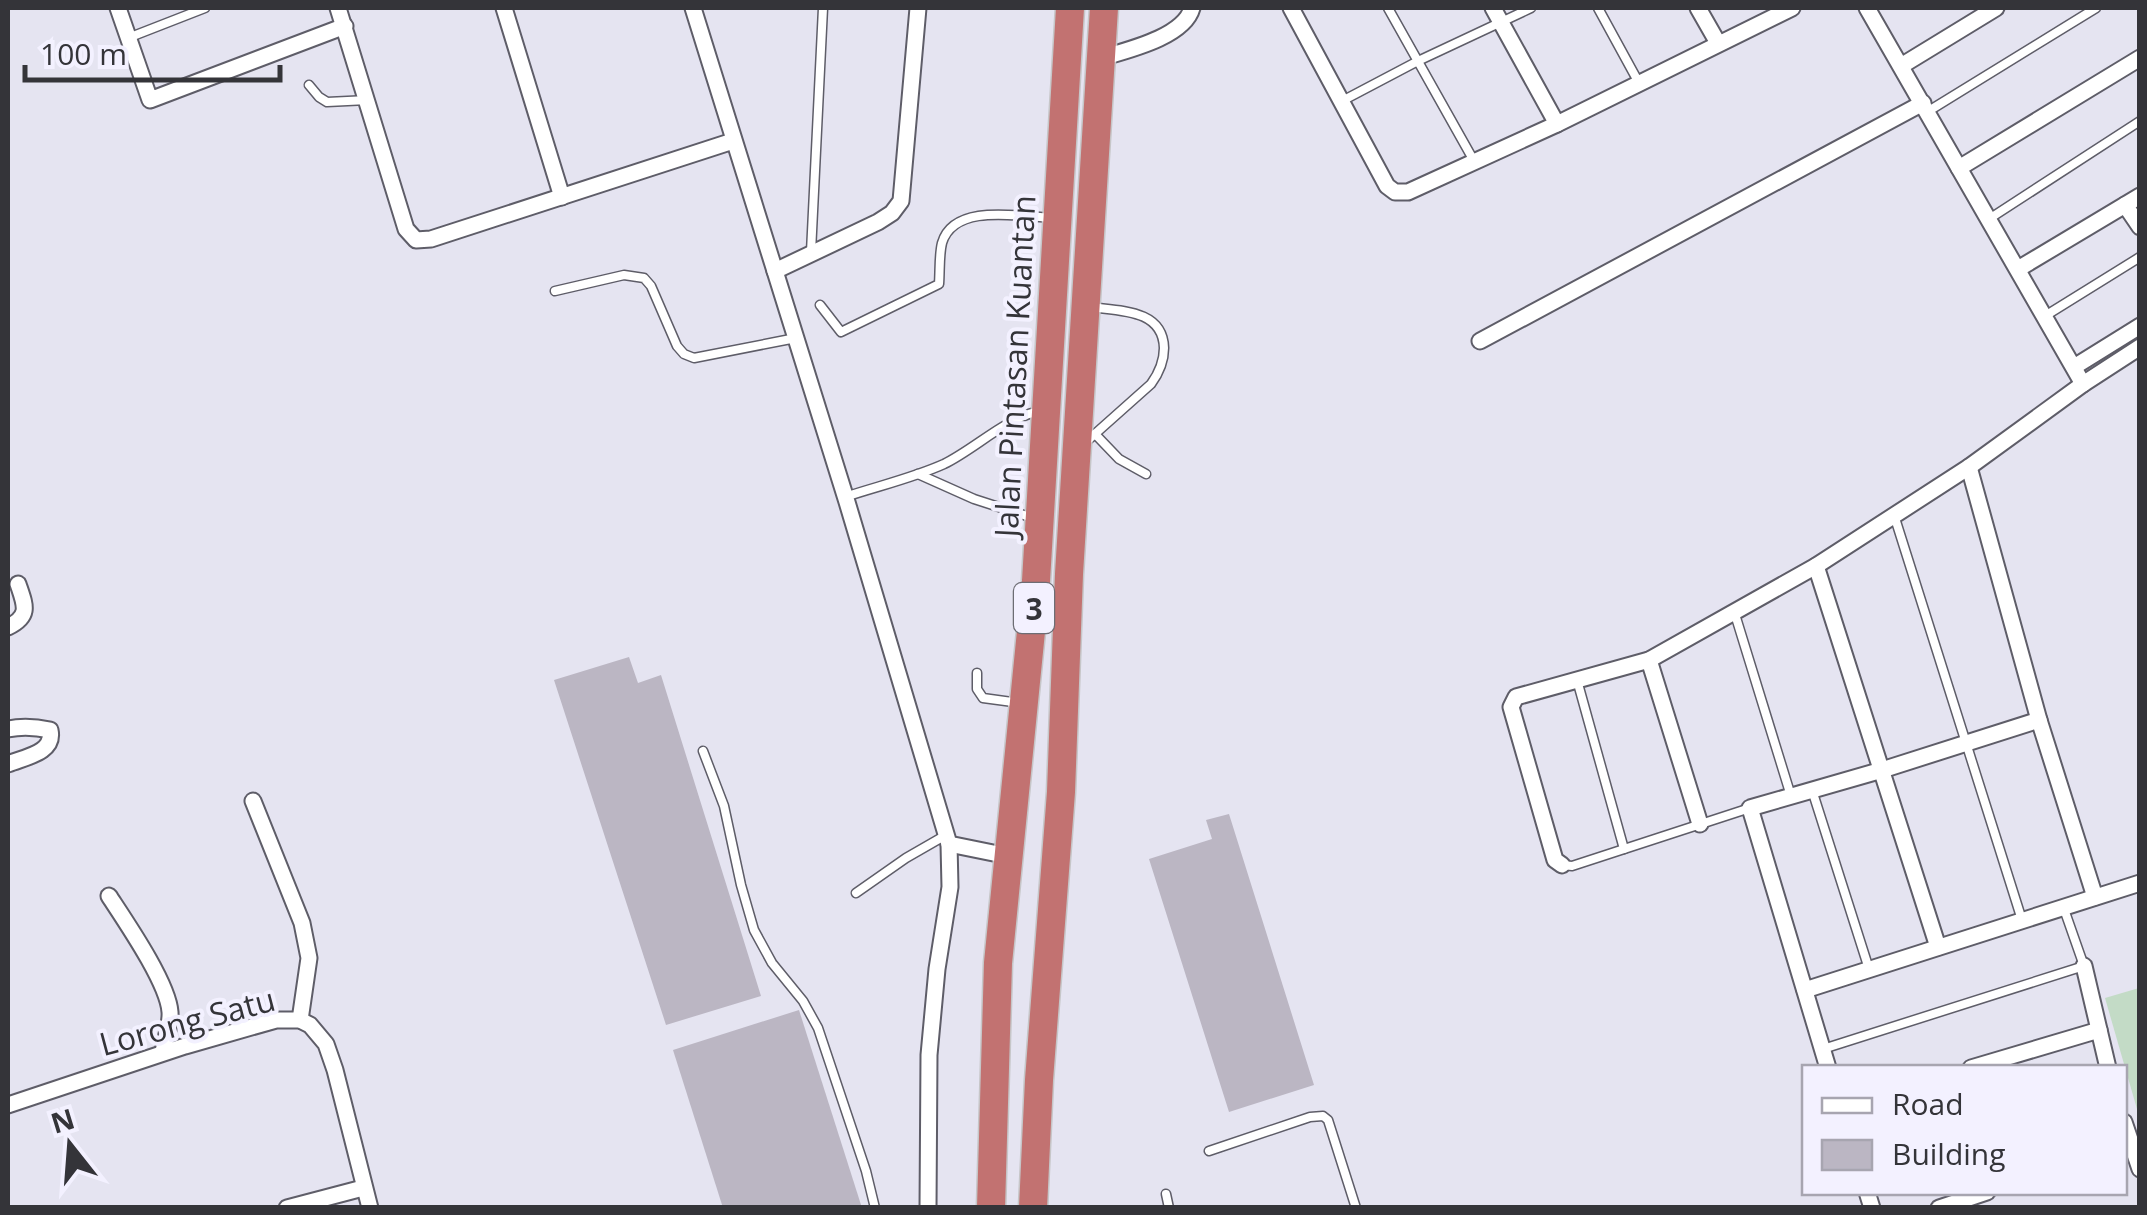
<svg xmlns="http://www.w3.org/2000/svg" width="2147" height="1215" font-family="'Open Sans',sans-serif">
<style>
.green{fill:#c3dbc6}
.building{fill:#bbb6c3}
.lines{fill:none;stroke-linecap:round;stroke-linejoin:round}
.lane-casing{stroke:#5e5d68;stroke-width:11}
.street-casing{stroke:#5e5d68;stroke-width:19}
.highway-casing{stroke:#c6c6c8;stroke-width:31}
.lane{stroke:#fff;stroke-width:8}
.street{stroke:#fff;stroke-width:15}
.highway{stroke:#c27271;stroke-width:28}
.labels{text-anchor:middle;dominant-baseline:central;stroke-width:8;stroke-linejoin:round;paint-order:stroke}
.shield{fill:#f3f1ff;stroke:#6d6d74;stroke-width:2.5}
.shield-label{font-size:30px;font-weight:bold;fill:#343439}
.street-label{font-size:32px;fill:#343439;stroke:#f3f1ff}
</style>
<rect width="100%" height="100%" fill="#e5e4f1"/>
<path class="green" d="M2139,988h1l-1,128 -34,-118z"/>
<g class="building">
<path d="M629,657l9,26 23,-8 100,321 -95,29 -112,-345z"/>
<path d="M1229,814l85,271 -85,27 -80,-253 63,-20 -6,-19z"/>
<path d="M799,1010l63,198h-139l-50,-158z"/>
</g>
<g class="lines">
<g class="lane-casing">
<g id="lane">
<path d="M1388,8l86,153"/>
<path d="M1598,8l41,75"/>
<path d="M128,38l77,-30"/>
<path d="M309,85l10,12 8,5 41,-2"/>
<path d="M1342,101l76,-40 113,-53"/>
<path d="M1927,112l169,-104"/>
<path d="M1989,219l151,-98"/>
<path d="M811,252l12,-244"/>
<path d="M555,291l69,-16 20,3 7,8 26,60 7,8 10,4 102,-20"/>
<path d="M820,305l21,27 98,-48c1,-13 0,-29 3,-41 12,-41 79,-26 111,-25"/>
<path d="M2045,316l95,-59"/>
<path d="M1095,434l24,25 27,15"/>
<path d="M1087,441l64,-57c8,-11 13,-22 13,-36 -1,-39 -45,-37 -74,-41"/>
<path d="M918,474l56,25 62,20"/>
<path d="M845,497c33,-11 68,-19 99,-33 31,-15 64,-48 97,-53"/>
<path d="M1894,515l128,405"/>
<path d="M1734,611l57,185"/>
<path d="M977,673v16l6,9 37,5"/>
<path d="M1577,680l47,169"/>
<path d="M703,751l21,55 17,79 13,45 18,33 31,38 15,27 48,143 9,37"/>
<path d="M1812,790l57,179"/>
<path d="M1562,865l10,1 178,-58"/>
<path d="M856,893l50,-35 40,-23"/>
<path d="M1823,1049l261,-83 -20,-57"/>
<path d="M1209,1151l101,-34 13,-1 5,4 28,88"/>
<path d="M1166,1194l3,14"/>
</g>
</g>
<g class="street-casing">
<g id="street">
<path d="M118,8l32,92 195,-74"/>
<path d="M338,8l68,221 10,11 15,-1 302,-98"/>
<path d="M504,8l58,189"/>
<path d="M693,8l154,494 102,342 59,12"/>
<path d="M1291,8l96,178 8,6h13l149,-68 235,-116"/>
<path d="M1493,8l64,116"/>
<path d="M1698,8l20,35"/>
<path d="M1867,8l216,376"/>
<path d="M1101,58c27,-8 83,-21 91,-50"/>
<path d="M1901,66l95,-58"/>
<path d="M1959,168l181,-110"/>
<path d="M2125,205l15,22"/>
<path d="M2018,269l122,-73"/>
<path d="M775,271l103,-49 14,-9 9,-12 17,-193"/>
<path d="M1480,341l443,-238"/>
<path d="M2074,367l66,-41"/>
<path d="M1969,467l70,253 56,177"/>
<path d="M1816,566l122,381"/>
<path d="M8,627c23,-11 17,-22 10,-43"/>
<path d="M1649,660l51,164"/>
<path d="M8,729c14,-3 28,-2 42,1 5,23 -25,27 -42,34"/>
<path d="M253,801l49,122 7,35 -9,62"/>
<path d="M1562,865l-7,-5 -44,-153 5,-10 133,-37 167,-94 153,-99 114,-83 57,-37"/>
<path d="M109,896c17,26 59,87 61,116 1,12 -5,28 -7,40"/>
<path d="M2084,966l24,102"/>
<path d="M1805,990l335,-107"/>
<path d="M1828,1068l-78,-260 132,-38 157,-50"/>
<path d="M1971,1068l128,-38"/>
<path d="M8,1105l177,-59 91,-26h24l10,5 16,19 9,26 35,138"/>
<path d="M2124,1122l16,47"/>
<path d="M1867,1192l5,16"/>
<path d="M287,1208l76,-20"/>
<path d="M928,1208l1,-153 8,-86 13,-82 -1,-43"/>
<path d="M1939,1208l48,-16"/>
</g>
</g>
<g class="highway-casing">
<g id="highway">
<path d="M991,1208l7,-245 38,-382 34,-573"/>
<path d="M1033,1208l6,-128 22,-288 8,-218 35,-566"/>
</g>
</g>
<use href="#lane" class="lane"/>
<use href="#street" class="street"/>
<use href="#highway" class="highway"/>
</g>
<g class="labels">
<rect class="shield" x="1014" y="583" width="40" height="50" rx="8"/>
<g class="shield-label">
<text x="1034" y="608">3</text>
</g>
<g class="street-label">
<text transform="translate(1014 366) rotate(-87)">Jalan Pintasan Kuantan</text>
<text transform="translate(187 1021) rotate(-15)">Lorong Satu</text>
</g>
</g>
<rect width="2147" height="1215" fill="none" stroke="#343439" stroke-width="20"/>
<rect x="1802" y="1065" width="325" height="130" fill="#f3f1ff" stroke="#a7a5b0" stroke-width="2.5"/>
<rect x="1822" y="1098" width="50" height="15" fill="#ffffff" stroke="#a7a5b0" stroke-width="2.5"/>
<text x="1892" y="1115" font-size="30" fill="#343439">Road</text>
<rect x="1822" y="1140" width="50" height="30" fill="#bbb6c3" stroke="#a7a5b0" stroke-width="2.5"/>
<text x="1892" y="1165" font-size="30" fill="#343439">Building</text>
<g transform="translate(70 1145) rotate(343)" stroke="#f3f1ff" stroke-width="8" paint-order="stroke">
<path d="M0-8L18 38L0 25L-18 38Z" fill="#343439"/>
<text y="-15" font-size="28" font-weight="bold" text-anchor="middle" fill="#343439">N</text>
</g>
<path d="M25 65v15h255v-15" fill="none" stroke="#343439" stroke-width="5"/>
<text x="40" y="65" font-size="30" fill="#343439" stroke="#f3f1ff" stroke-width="8" paint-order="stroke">100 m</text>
</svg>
